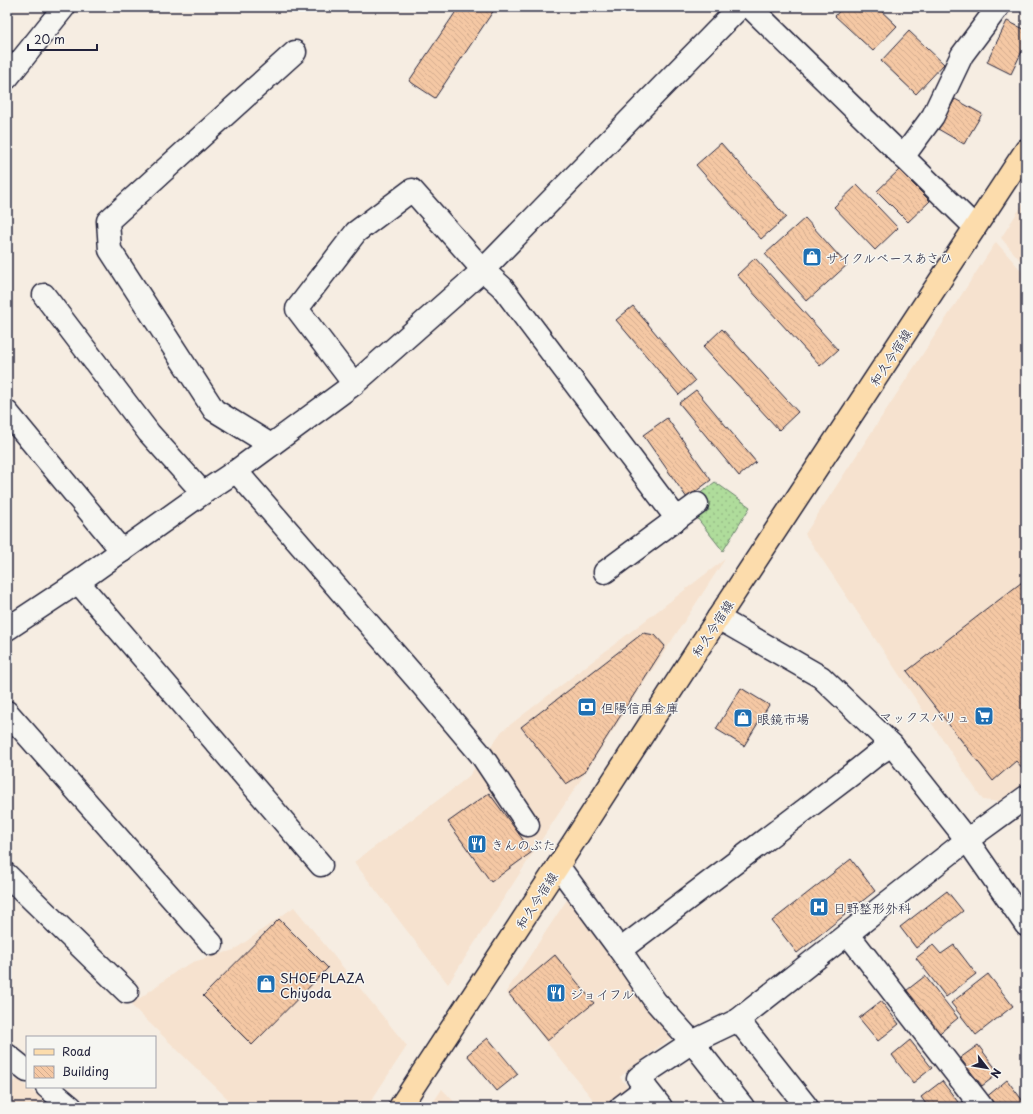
<svg xmlns="http://www.w3.org/2000/svg" width="1033" height="1114" font-family="'Playpen Sans','Klee One',sans-serif">
<style>
.built{fill:#f6e2cf}
.green{fill:url(#green-dots);stroke:#687f6b}
.building{fill:url(#building-back-hatch);stroke:#22223b}
.lines{fill:none;stroke-linecap:round;stroke-linejoin:round}
.minor-casing{stroke:#22223b;stroke-width:25}
.major-casing{stroke:#22223b;stroke-width:25}
.minor{stroke:#f6f6f2;stroke-width:22}
.major{stroke:#fcdcac;stroke-width:22}
.labels{text-anchor:middle;dominant-baseline:central;stroke-width:3;stroke-linejoin:round;paint-order:stroke}
.poi-label{font-size:13px;fill:#22223b;stroke:#f6f6f2;text-anchor:start}
.street-label{font-size:13px;fill:#22223b;stroke:#f6f6f2}
</style>
<defs>
<pattern id="green-dots" width="8" height="8" patternUnits="userSpaceOnUse"><rect width="8" height="8" fill="#afdc9b"/><path d="M2 2h.1M6 6h.1" fill="none" stroke="#96bc86" stroke-width="1.8" stroke-linecap="round"/></pattern>
<pattern id="building-back-hatch" width="6" height="6" patternUnits="userSpaceOnUse"><rect width="6" height="6" fill="#f5c8a4"/><path d="M-1 5l2 2M0 0l6 6M5-1l2 2" fill="none" stroke="#d2ac8e"/></pattern>
</defs>
<rect width="100%" height="100%" fill="#f6ede2"/>
<filter id="ink" filterUnits="userSpaceOnUse"><feTurbulence type="fractalNoise" baseFrequency=".025" numOctaves="2"/><feDisplacementMap in="SourceGraphic" scale="8" xChannelSelector="R" yChannelSelector="G"/><feConvolveMatrix kernelMatrix="1 2 1 2 8 2 1 2 1" color-interpolation-filters="sRGB"/></filter>
<g filter="url(#ink)">
<g class="built">
<path d="M1026,199v68l-25,-29z"/>
<path d="M996,242l30,34v506l-27,20 -16,-2 -178,-266z"/>
<path d="M725,559l-183,280 -94,145 -94,-122 95,-70 20,-16 33,-45z"/>
<path d="M568,898l106,137 -54,42 9,12 -21,18h-9l-93,-115z"/>
<path d="M294,907l113,139 -40,61h-146l7,-8 -97,-94 47,-35 15,-8 41,-12z"/>
<path d="M18,1079l9,8 26,20h-46v-21z"/>
<path d="M442,1089l17,18h-29z"/>
</g>
<path class="green" d="M715,482l35,25 -27,44 -26,-33 12,-8 -11,-15z"/>
<g class="building">
<path d="M459,7h37l-61,91 -26,-17z"/>
<path d="M843,7h34l20,19 -24,25 -38,-35z"/>
<path d="M1007,21l19,9v13l-15,31 -24,-12z"/>
<path d="M909,31l35,33 -28,30 -35,-33z"/>
<path d="M955,99l27,15 -18,30 -26,-15z"/>
<path d="M721,143l65,74 -25,22 -65,-74z"/>
<path d="M899,170l31,31 -22,21 -31,-31z"/>
<path d="M857,185l41,43 -23,22 -41,-43z"/>
<path d="M805,218l42,47 -40,36 -42,-47z"/>
<path d="M755,258l83,92 -18,16 -83,-91z"/>
<path d="M633,306l62,75 -16,14 -63,-75z"/>
<path d="M722,329l76,83 -19,18 -76,-83z"/>
<path d="M696,390l60,72 -17,14 -60,-73z"/>
<path d="M667,418l44,62 -24,18 -44,-63z"/>
<path d="M1026,579v193l-10,-11 -23,20 -86,-110z"/>
<path d="M643,633l12,2 10,11 -81,127 -18,11 -45,-57z"/>
<path d="M741,688l28,17 -25,41 -28,-17z"/>
<path d="M489,793l43,59 -41,30 -43,-60z"/>
<path d="M851,859l24,32 -78,62 -25,-32z"/>
<path d="M947,891l16,20 -47,37 -16,-21z"/>
<path d="M279,919l49,49 -76,77 -49,-49z"/>
<path d="M933,945l8,9 13,-9 22,29 -30,23 -30,-39z"/>
<path d="M555,955l39,48 -47,38 -38,-47z"/>
<path d="M988,974l25,32 -37,29 -25,-32z"/>
<path d="M925,976l33,42 -22,18 -34,-42z"/>
<path d="M881,1001l18,23 -21,17 -19,-23z"/>
<path d="M488,1038l30,36 -21,17 -30,-36z"/>
<path d="M910,1040l22,28 -19,15 -21,-28z"/>
<path d="M978,1045l21,28 -17,13 -22,-28z"/>
<path d="M1007,1080l19,25v2h-34l-7,-9z"/>
<path d="M942,1081l16,21 -6,5h-24l-7,-10z"/>
</g>
<g class="lines">
<g class="minor-casing">
<g id="minor">
<path d="M750,7l225,220"/>
<path d="M7,78l57,-71"/>
<path d="M903,157l30,-41 29,-61 36,-48"/>
<path d="M44,295l105,138 54,60"/>
<path d="M354,384l-57,-75 59,-77 56,-42 71,80 19,17 175,232"/>
<path d="M7,412l115,139"/>
<path d="M271,445l-57,-35 -104,-160 -2,-29 187,-169"/>
<path d="M236,471l186,214 60,71 46,69"/>
<path d="M605,572l92,-68"/>
<path d="M78,582l243,283"/>
<path d="M718,618l103,59 71,68 75,95 59,85"/>
<path d="M7,629l71,-47 125,-89 33,-22 118,-87 129,-114 257,-263"/>
<path d="M7,712l205,232"/>
<path d="M558,866l62,84"/>
<path d="M7,875l120,117"/>
<path d="M848,934l134,173"/>
<path d="M738,1020l69,87"/>
<path d="M7,1055l20,16"/>
<path d="M47,1087l24,20"/>
<path d="M621,1107l25,-19"/>
<path d="M661,1107l-23,-29 54,-36 46,-22 229,-180 59,-43"/>
<path d="M743,1107l-51,-65 -37,-41 -35,-51 236,-179 20,-16 16,-10"/>
</g>
</g>
<g class="major-casing">
<path id="major" d="M400,1107l158,-241 160,-248 308,-468"/>
</g>
<use href="#minor" class="minor"/>
<use href="#major" class="major"/>
</g>
</g>
<defs>
<g id="shop-square" transform="scale(1)"><rect x="-9" y="-9" width="18" height="18" rx="4" fill="#1f6fb2" stroke="#f6f6f2"/><path d="M-5-2.5h2.3a2.7 3.5 0 0 1 5.4 0H5L5.5 6h-11ZM-1.5-2.5h3a1.5 2.3 0 0 0-3 0Z" fill="#fff"/></g>
<g id="bank-square" transform="scale(1)"><rect x="-9" y="-9" width="18" height="18" rx="4" fill="#1f6fb2" stroke="#f6f6f2"/><path d="M-6-4H6V4H-6ZM0-2.3a2.3 2.3 0 1 0 0 4.6a2.3 2.3 0 1 0 0-4.6Z" fill="#fff"/></g>
<g id="supermarket-square" transform="scale(1)"><rect x="-9" y="-9" width="18" height="18" rx="4" fill="#1f6fb2" stroke="#f6f6f2"/><path d="M-6-5.5h2.5l.6 2H6L4.5 2H-2.5L-4.4-4H-6ZM-1.5 3.2a1.3 1.3 0 1 0 .1 0ZM3 3.2a1.3 1.3 0 1 0 .1 0Z" fill="#fff"/></g>
<g id="restaurant-square" transform="scale(1)"><rect x="-9" y="-9" width="18" height="18" rx="4" fill="#1f6fb2" stroke="#f6f6f2"/><path d="M-5-6h1v4h1v-4h1v4h1v-4h1v5L-1.5 .5V6h-2V.5L-5-1ZM5-6V6H3V1.5H1.5Q1.5-4 5-6Z" fill="#fff"/></g>
<g id="hospital-square" transform="scale(1)"><rect x="-9" y="-9" width="18" height="18" rx="4" fill="#1f6fb2" stroke="#f6f6f2"/><path d="M-5-5h3v3.5h4V-5h3V5h-3V1.5h-4V5h-3Z" fill="#fff"/></g>
</defs>
<g fill-rule="evenodd">
<use href="#shop-square" x="812" y="257"/>
<use href="#bank-square" x="587" y="707"/>
<use href="#supermarket-square" x="984" y="716"/>
<use href="#shop-square" x="743" y="718"/>
<use href="#restaurant-square" x="477" y="844"/>
<use href="#hospital-square" x="819" y="907"/>
<use href="#shop-square" x="266" y="984"/>
<use href="#restaurant-square" x="556" y="993"/>
</g>
<g class="labels">
<g class="poi-label">
<text x="826" y="257">サイクルベースあさひ</text>
<text x="601" y="707">但陽信用金庫</text>
<text x="970" y="716" text-anchor="end">マックスバリュ</text>
<text x="757" y="718">眼鏡市場</text>
<text x="491" y="844">きんのぶた</text>
<text x="833" y="907">日野整形外科</text>
<text x="280" y="977">SHOE PLAZA<tspan x="280" dy="15">Chiyoda</tspan></text>
<text x="570" y="993">ジョイフル</text>
</g>
<g class="street-label">
<text transform="translate(890 357) rotate(-57)">和久今宿線</text>
<text transform="translate(712 628) rotate(-57)">和久今宿線</text>
<text transform="translate(536 900) rotate(-57)">和久今宿線</text>
</g>
</g>
<rect width="1033" height="1114" fill="none" stroke="#f6f6f2" stroke-width="24"/>
<rect x="12" y="12" width="1009" height="1090" fill="none" stroke="#22223b" stroke-width="1.5" filter="url(#ink)"/>
<rect x="26" y="1036" width="130" height="52" fill="#f6f6f2" stroke="#a1a1a9"/>
<rect x="34" y="1049" width="20" height="6" fill="#fcdcac" stroke="#a1a1a9"/>
<text x="62" y="1056" font-size="12" fill="#22223b">Road</text>
<rect x="34" y="1066" width="20" height="12" fill="url(#building-back-hatch)" stroke="#a1a1a9"/>
<text x="62" y="1076" font-size="12" fill="#22223b">Building</text>
<g transform="translate(987 1068) rotate(121)" stroke="#f6f6f2" stroke-width="3" paint-order="stroke">
<path d="M0-3L7 15L0 10L-7 15Z" fill="#22223b"/>
<text y="-6" font-size="11" font-weight="bold" text-anchor="middle" fill="#22223b">N</text>
</g>
<path d="M28 44v6h69v-6" fill="none" stroke="#22223b" stroke-width="2"/>
<text x="34" y="44" font-size="12" fill="#22223b" stroke="#f6f6f2" stroke-width="3" paint-order="stroke">20 m</text>
</svg>
